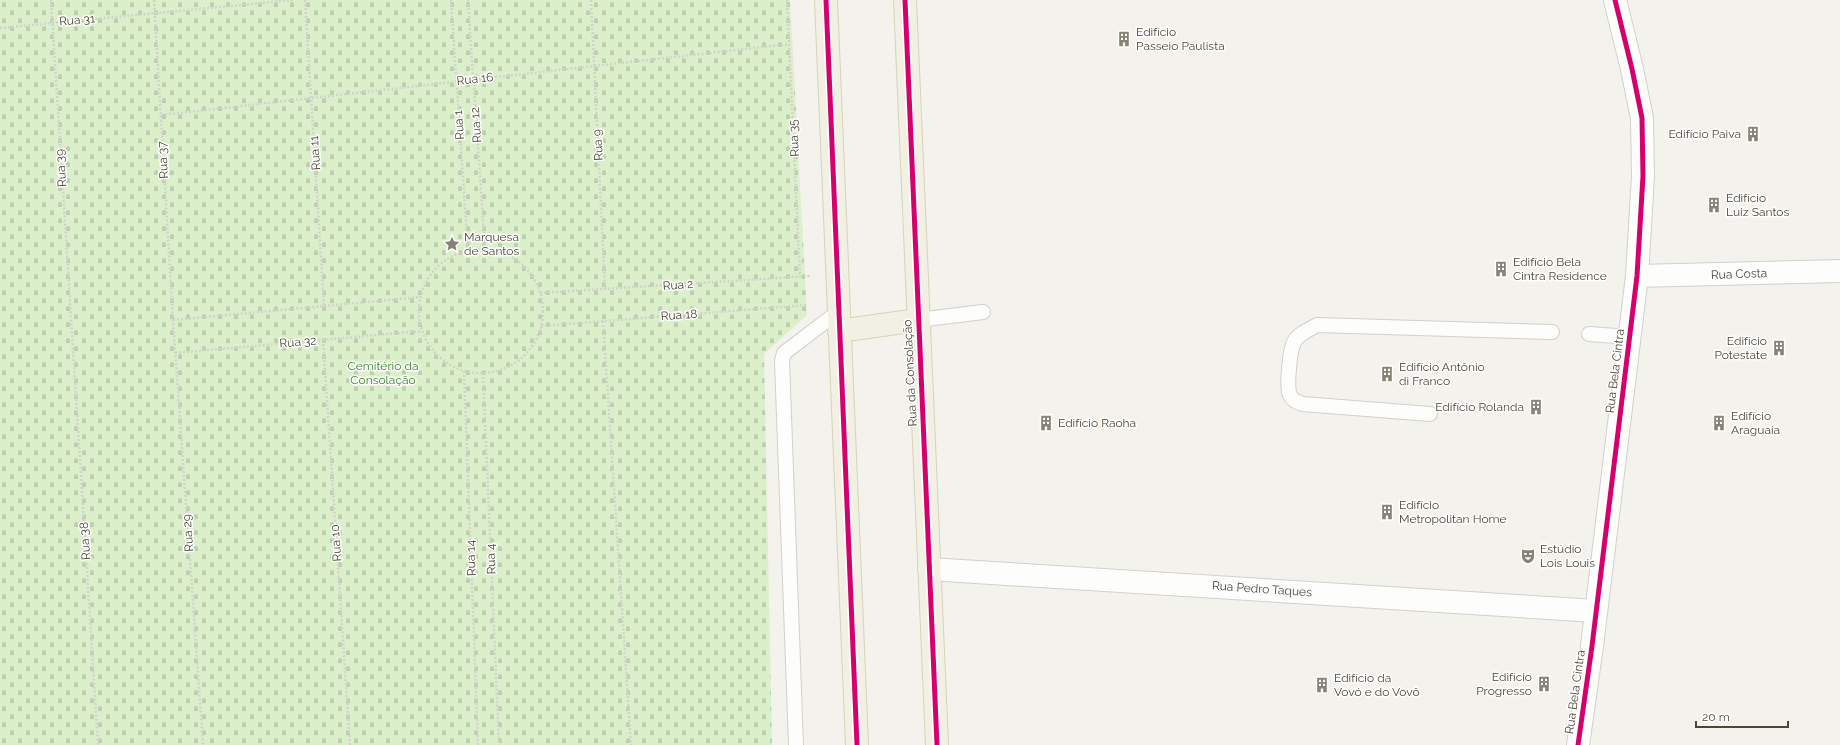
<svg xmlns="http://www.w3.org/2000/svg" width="1840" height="745" font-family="Raleway,sans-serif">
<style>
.cemetery{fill:url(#cemetery-stones)}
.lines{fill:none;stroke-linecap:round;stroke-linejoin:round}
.lane-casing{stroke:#d1d0c9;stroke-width:16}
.street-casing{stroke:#d1d0c9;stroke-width:24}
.primary-casing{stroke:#d7d3b7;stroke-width:24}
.path{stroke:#d3d2cb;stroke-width:2.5;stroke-dasharray:2 2;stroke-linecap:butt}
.lane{stroke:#fdfdfc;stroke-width:14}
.street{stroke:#fdfdfc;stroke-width:22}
.primary{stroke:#f2f0e4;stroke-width:22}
.cycleway-casing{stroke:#fff;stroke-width:8}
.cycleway{stroke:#d6006c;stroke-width:5}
.labels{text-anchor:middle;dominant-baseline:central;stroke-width:3;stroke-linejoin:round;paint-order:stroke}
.street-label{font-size:12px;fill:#4b4636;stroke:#fff}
.poi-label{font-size:12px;fill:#4b4636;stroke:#fff;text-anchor:start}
.park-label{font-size:12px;fill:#388323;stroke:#fff}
</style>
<defs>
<pattern id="cemetery-stones" width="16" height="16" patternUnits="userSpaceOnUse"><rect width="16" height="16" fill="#dbf0ca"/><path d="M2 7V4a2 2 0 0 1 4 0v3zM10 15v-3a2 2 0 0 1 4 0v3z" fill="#bdcfae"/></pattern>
</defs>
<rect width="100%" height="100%" fill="#f3f2ec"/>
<path class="cemetery" d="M0,0h790l17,315 -43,39 8,391h-772z"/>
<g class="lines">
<g class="lane-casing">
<g id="lane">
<path d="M918,320l65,-8"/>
<path d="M1589,334l41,3"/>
<path d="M1430,414l-127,-10c-6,-2 -10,-3 -13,-9 -4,-8 0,-45 4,-53 4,-8 16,-13 23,-17l235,7"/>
<path d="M796,745l-14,-384 2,-8 4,-3 50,-38"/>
</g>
</g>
<g class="street-casing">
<g id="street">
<path d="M1637,276l203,-5"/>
<path d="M929,569l667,42"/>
<path d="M1578,745l14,-99 45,-370 6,-100 -1,-58 -10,-49 -17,-69"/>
</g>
</g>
<g class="primary-casing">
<g id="primary">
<path d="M826,0l31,745"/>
<path d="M905,0l32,745"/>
<path d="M839,331l79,-11"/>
</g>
</g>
<g class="path">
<path d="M51,0l47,745"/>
<path d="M154,0l19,320 30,425"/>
<path d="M305,0l19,306"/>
<path d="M451,0l17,251"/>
<path d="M468,0l17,249"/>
<path d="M591,0l14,290"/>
<path d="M787,0l13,277"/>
<path d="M0,28l293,-28"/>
<path d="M161,115l628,-71"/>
<circle cx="481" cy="311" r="62"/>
<path d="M540,293l271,-17"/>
<path d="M173,320l248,-23"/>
<path d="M603,321l28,424"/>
<path d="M541,326l267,-21"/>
<path d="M323,340l27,405"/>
<path d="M175,353l247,-22"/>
<path d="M464,371l14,374"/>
<path d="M483,373l16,372"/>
</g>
<use href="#lane" class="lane"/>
<use href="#street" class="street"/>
<use href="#primary" class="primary"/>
<g class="cycleway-casing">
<g id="cycleway">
<path d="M826,0l31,745"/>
<path d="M905,0l32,745"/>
<path d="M1578,745l14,-99 45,-370 6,-100 -1,-58 -10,-49 -17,-69"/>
</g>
</g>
<use href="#cycleway" class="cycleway"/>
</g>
<defs>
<g id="building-bare" transform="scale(1.2)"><path d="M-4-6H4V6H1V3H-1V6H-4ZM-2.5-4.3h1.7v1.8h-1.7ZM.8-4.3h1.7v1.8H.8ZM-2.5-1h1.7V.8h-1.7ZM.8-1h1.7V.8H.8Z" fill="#868276" stroke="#fff" stroke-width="2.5" paint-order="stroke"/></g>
<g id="sight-bare" transform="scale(1.2)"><path d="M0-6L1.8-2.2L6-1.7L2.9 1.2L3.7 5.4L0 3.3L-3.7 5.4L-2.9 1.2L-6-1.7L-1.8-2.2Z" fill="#868276" stroke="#fff" stroke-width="2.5" paint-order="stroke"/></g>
<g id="theatre-bare" transform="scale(1.2)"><path d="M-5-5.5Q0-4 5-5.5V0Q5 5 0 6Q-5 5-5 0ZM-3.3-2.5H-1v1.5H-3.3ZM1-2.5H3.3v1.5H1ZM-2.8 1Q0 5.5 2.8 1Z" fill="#868276" stroke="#fff" stroke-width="2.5" paint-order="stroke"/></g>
</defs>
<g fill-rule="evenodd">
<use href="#building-bare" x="1124" y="39"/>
<use href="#building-bare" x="1753" y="134"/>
<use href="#building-bare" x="1714" y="205"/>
<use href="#sight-bare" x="452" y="244"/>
<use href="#building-bare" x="1501" y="269"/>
<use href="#building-bare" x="1779" y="348"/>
<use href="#building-bare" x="1387" y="374"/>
<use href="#building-bare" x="1536" y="407"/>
<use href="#building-bare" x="1046" y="423"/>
<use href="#building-bare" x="1719" y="423"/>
<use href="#building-bare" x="1387" y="512"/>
<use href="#theatre-bare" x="1528" y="556"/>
<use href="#building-bare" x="1544" y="684"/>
<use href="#building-bare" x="1322" y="685"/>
</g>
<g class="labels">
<g class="street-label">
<text transform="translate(77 20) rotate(-5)">Rua 31</text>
<text transform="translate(475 79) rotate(-6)">Rua 16</text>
<text transform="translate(459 125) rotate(-94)">Rua 1</text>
<text transform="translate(476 125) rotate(-94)">Rua 12</text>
<text transform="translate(794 138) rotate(-93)">Rua 35</text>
<text transform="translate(598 145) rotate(-93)">Rua 9</text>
<text transform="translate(315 153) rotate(-94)">Rua 11</text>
<text transform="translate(163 160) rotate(-93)">Rua 37</text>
<text transform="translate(61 168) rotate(-94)">Rua 39</text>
<text transform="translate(1739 274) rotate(-2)">Rua Costa</text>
<text transform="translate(678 285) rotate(-4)">Rua 2</text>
<text transform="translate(679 315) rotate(-4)">Rua 18</text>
<text transform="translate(298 342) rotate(-5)">Rua 32</text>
<text transform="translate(1615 371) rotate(-83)">Rua Bela Cintra</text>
<text transform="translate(910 373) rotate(-93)">Rua da Consolação</text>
<text transform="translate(188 533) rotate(-94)">Rua 29</text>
<text transform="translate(85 541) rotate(-94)">Rua 38</text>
<text transform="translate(336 543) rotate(-94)">Rua 10</text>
<text transform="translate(471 558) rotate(-92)">Rua 14</text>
<text transform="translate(491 559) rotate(-92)">Rua 4</text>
<text transform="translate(1262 589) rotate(4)">Rua Pedro Taques</text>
<text transform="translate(1575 692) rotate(-82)">Rua Bela Cintra</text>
</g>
<g class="poi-label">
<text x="1136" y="32">Edifício<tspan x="1136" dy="14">Passeio Paulista</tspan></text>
<text x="1741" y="134" text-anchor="end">Edifício Paiva</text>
<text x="1726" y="198">Edifício<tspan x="1726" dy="14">Luiz Santos</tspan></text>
<text x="464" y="237">Marquesa<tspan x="464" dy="14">de Santos</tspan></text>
<text x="1513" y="262">Edifício Bela<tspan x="1513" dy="14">Cintra Residence</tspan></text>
<text x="1767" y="341" text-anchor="end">Edifício<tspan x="1767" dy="14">Potestate</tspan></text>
<text x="1399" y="367">Edifício Antônio<tspan x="1399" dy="14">di Franco</tspan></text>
<text x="1524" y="407" text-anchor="end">Edifício Rolanda</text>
<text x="1731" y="416">Edifício<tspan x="1731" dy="14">Araguaia</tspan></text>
<text x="1058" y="423">Edifício Raoha</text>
<text x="1399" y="505">Edifício<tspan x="1399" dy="14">Metropolitan Home</tspan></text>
<text x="1540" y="549">Estúdio<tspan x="1540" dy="14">Lois Louis</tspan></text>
<text x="1532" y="677" text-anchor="end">Edifício<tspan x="1532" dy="14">Progresso</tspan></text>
<text x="1334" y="678">Edifício da<tspan x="1334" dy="14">Vovó e do Vovô</tspan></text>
</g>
<g class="park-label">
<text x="383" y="366">Cemitério da<tspan x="383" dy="14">Consolação</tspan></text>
</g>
</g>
<path d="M1696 721v6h92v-6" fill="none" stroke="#4b4636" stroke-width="2"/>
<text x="1702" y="721" font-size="12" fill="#4b4636" stroke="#ffffff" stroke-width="3" paint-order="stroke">20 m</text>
</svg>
